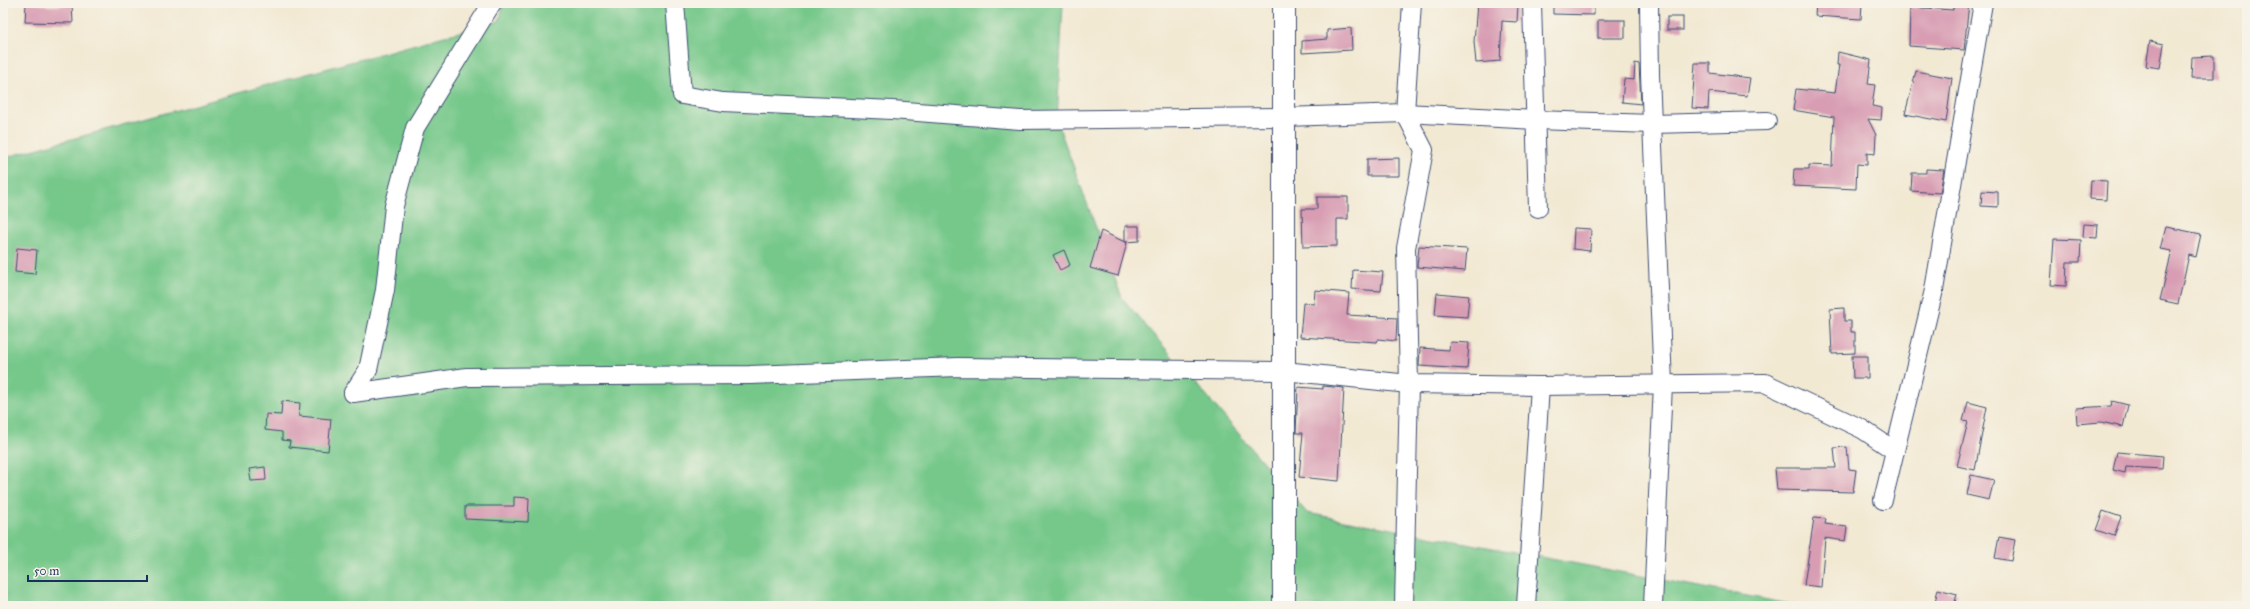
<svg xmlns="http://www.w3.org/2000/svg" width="2250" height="609" font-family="'IM FELL Great Primer',serif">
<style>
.green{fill:#76c88a;stroke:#487c74}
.building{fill:#d89db3}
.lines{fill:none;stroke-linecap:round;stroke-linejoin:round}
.minor-casing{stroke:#3b4b70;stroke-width:20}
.tertiary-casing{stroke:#3b4b70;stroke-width:24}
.minor{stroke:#fff;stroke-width:18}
.tertiary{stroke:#fff;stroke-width:22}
</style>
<rect width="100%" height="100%" fill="#f7f3e8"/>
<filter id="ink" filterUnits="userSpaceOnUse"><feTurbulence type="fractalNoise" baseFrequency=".025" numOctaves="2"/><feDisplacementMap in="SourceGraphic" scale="8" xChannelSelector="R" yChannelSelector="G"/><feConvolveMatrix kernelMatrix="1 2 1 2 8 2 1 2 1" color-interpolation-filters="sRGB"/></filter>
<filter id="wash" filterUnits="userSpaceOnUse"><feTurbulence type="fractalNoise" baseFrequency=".012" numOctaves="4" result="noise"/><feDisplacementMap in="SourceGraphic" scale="16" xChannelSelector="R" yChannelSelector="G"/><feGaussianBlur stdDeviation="0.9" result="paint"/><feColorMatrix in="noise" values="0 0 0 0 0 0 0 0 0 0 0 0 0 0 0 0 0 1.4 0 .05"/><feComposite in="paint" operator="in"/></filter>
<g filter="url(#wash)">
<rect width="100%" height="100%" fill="#f2e9d3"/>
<path class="green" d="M504,3h559l-6,119 65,176 185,215 493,93h-1797v-448l496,-137z"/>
<g id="blocks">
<g class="building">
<path d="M26,3l21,2v1l25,-1 1,18 -48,-1z"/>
<path d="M1477,3l41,1 -1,18 -15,-1 -2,40 -24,2 -2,-21z"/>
<path d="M1553,3h41v12l-41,-1z"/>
<path d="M1816,3h46l-1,16 -46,-3z"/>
<path d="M1953,3h16l-5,47 -55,-4 1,-39 43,3z"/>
<rect x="1667" y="17" width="16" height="13"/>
<rect x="1598" y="20" width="27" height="18"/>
<path d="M1351,28l1,22 -50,3v-12l25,-2v-9z"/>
<path d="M2150,41l14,3 -4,24 -14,-2z"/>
<path d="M1838,52l33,8 -3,24 7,1 -3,21 10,2 -1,12 -13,-1 8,16 -1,19 -8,-1v12l-10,-1 -1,25 -63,-3 1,-17h15v-4l23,1 2,-49 -41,-7 3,-21 39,4 4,-28h-2z"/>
<path d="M2214,56v22h-23l1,-21z"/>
<path d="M1635,63l4,1 2,40 -19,-2 2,-23 10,1z"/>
<path d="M1695,63h15v10l40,5 -3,18 -38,-4 -1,17 -16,-1z"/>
<path d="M1916,71l36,7 -6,44 -41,-8z"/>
<path d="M1399,158v18h-32v-17z"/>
<path d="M1926,169l18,1 -4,23 -29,-2 1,-18h14z"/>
<path d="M2091,180l16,1 -1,19 -16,-1z"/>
<path d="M1982,191l16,1v15l-17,-1z"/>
<path d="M1317,197h31v22h-11v27l-34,1 -1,-38h15z"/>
<path d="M2084,224l14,1 -1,13 -14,-1z"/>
<path d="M1125,226h14v15l-14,1z"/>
<path d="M2166,227l35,7 -5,23 -7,-2 -11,49 -18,-4 12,-49 -12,-2z"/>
<path d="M1574,228l17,1 -1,22 -17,-2z"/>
<path d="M1101,231l26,12 -9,33 -28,-8z"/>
<path d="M2054,239l27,1 -1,22h-13l-1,24 -15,-1z"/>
<path d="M1419,246l48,3 -2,22 -48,-4z"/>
<path d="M17,248l20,2 -2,24 -20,-2z"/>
<path d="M1064,250l6,15 -10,5 -7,-15z"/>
<path d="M1353,270l30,2 -2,19 -29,-2z"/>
<path d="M1315,290l34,3 -2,22 50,3 -1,23 -18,-2 -1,3 -77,-5 3,-34 11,1z"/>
<path d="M1437,293l32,3 -2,21 -32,-2z"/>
<path d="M1844,308v13h7v11h4v21l-23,1 -2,-45z"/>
<path d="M1450,342l19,1 -2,26 -48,-3 1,-18 29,2z"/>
<path d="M1852,356h16v22h-15z"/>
<path d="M1323,386l21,2 -5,93 -40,-4 4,-44h-7l2,-46 25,2z"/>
<path d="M282,401l18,2 -1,13 32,3 -3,32 -39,-4 1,-6 -8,-1v-8l-17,-2 1,-16 15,1z"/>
<path d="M2112,401l16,4 -5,22 -22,-5 -24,2 -1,-16 35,-2z"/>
<path d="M1968,402l19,5 -12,63 -18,-4 11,-44 -5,-1z"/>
<path d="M1847,447l2,22 7,1 -3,22 -76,-2 -2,-22h61l-2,-20z"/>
<path d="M2117,452l46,4 -1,13 -36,-2 -1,6 -12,-3z"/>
<path d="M265,467l1,13 -15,1 -2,-12z"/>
<path d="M1971,475l23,5 -5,20 -22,-5z"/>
<path d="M514,497l15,1 -1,24 -63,-3v-13h49z"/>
<path d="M2103,511l18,6 -7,19 -18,-6z"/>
<path d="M1814,518l12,1 -1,5 22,3 -2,14 -20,-3 -4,49 -17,-2z"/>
<path d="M1999,537l16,3 -4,21 -16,-3z"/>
<path d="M1938,589l19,5 -3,12h-20z"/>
</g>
</g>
</g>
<g filter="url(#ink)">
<use href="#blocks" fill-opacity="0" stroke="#3b4b70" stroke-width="1"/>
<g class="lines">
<g class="minor-casing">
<g id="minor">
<path d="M675,3l7,92 41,7 169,8 128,10 264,-3 121,-4 131,7 116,4 115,-3"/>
<path d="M1532,3l6,205"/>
<path d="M1649,3l1,72 13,309 -10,222"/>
<path d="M353,393l114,-16 283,-2 208,-8 326,4 125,13 131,2 225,-3 97,46 33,22"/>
<path d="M353,393l15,-23 17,-80 9,-84 21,-78 77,-125"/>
<path d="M1883,500l51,-210 49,-287"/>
<path d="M1404,606l5,-222 -3,-136 18,-98 -19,-37 7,-110"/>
<path d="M1526,606l14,-220"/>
</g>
</g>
<g class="tertiary-casing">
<path id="tertiary" d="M1284,3v603"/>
</g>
<use href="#minor" class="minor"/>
<use href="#tertiary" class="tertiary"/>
</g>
</g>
<rect width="2250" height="609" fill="none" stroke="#f7f3e8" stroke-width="16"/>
<path d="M28 575v6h119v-6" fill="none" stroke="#1b2f5e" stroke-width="2"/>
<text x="34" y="575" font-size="12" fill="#1b2f5e" stroke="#f7f3e8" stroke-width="3" paint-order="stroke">50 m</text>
</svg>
